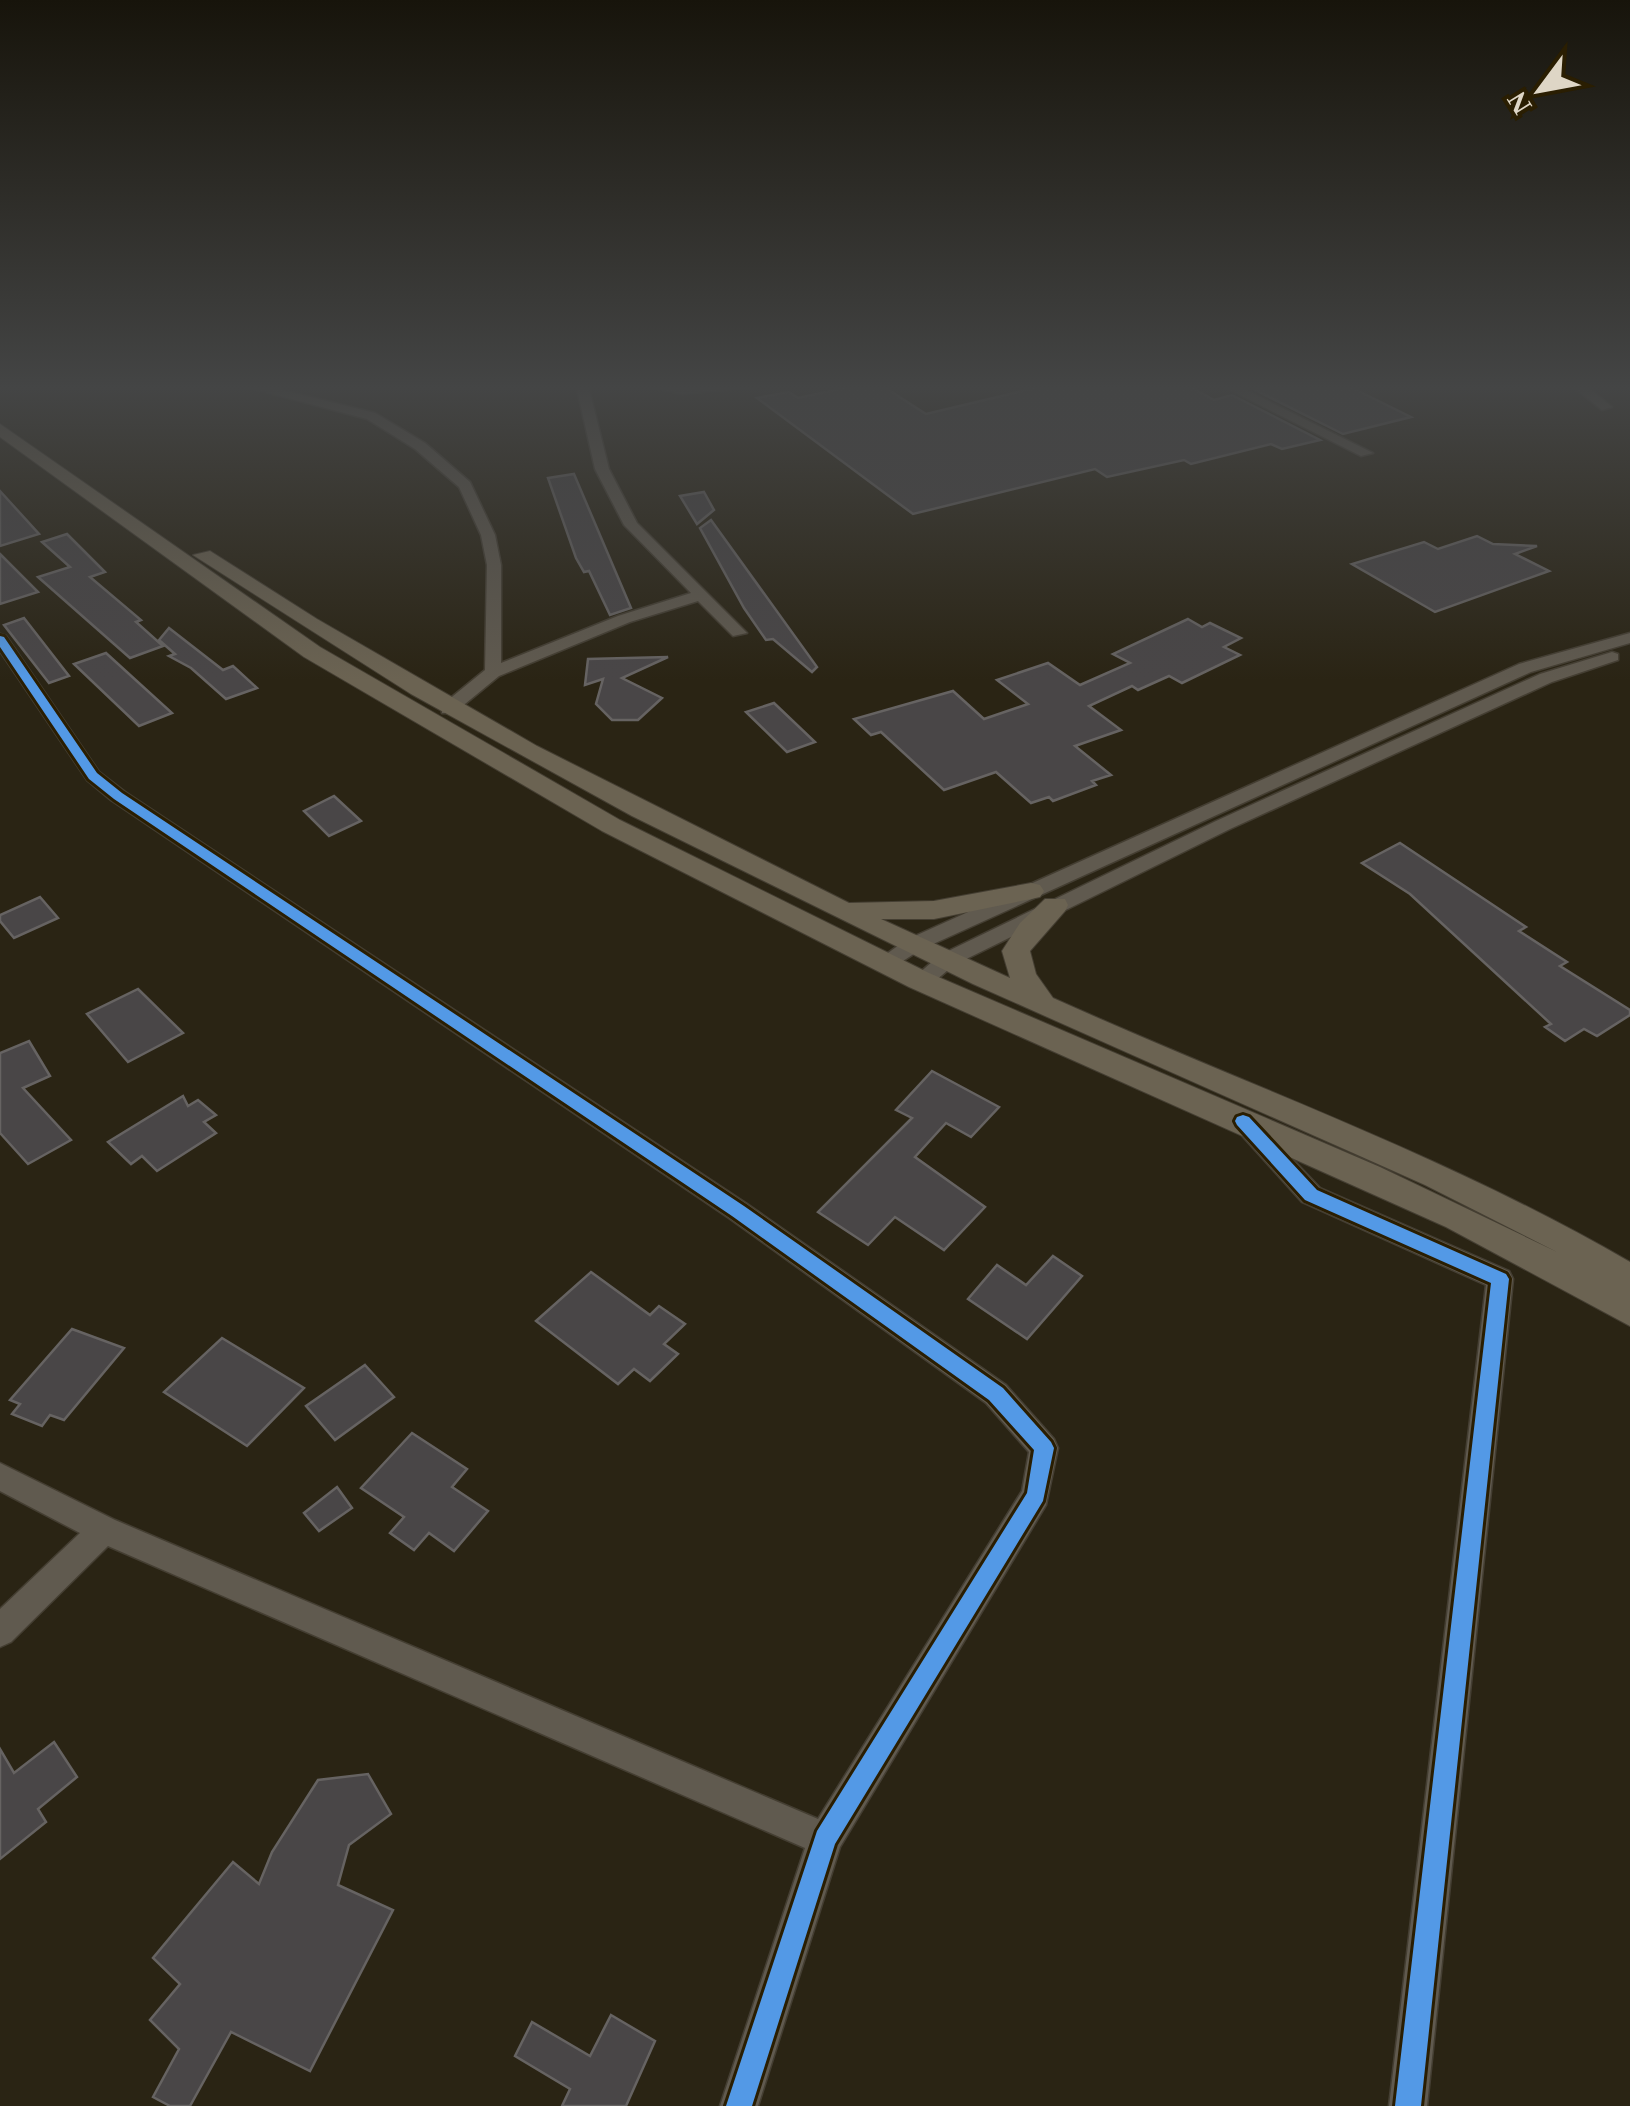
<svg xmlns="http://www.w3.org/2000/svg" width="1630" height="2106" font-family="Georgia,serif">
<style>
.building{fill:#494647;stroke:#666362;stroke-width:2.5}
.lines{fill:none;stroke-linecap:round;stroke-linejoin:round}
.minor-casing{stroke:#443e32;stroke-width:3}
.major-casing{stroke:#443e32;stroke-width:2}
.minor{fill:#605a4f;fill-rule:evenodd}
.major{fill:#6b6352;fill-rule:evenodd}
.cycleway-casing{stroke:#2a1e02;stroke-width:6}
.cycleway{fill:#5399e6;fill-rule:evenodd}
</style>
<rect width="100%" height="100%" fill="#2a2414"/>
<g class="building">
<path d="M859,385h22l45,29 122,-29h139l27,15 18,-5 88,45 -38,9 -11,-5 -80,20 -7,-4 -77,17 -12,-8 -182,45 -156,-116 32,-6 9,6z"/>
<path d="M1275,385h71l65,32 -68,17 -88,-44z"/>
<path d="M574,474l57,134 -21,7 -21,-44 -5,1 -8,-14 -28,-80z"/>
<path d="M0,491l39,43 -39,12z"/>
<path d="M704,492l10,18 -17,14 -17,-28z"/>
<path d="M711,520l106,147 -5,5 -39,-33 -7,1 -22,-32 -44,-80z"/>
<path d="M67,534l38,38 -15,5 51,43 -5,2 27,24 -33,12 -92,-81 32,-10 -28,-25z"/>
<path d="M1477,536l16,8 44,2 -22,8 34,17 -114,41 -83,-48 72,-22 14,7z"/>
<path d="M0,554l38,38 -38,12z"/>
<path d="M24,618l45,58 -20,7 -45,-58z"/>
<path d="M1188,619l14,8 8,-4 31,15 -17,9 16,8 -58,28 -13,-7 -31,14 -6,-4 -43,20 32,24 -46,16 36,29 -19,6 4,4 -43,16 -4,-4 -18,6 -35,-31 -52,18 -63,-58 -10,3 -17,-16 99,-28 31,28 44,-15 -31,-24 51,-17 32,22 50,-22 -17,-9z"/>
<path d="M169,628l54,42 10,-4 24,22 -31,11 -35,-31 -22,-12 6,-2 -16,-14z"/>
<path d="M106,653l66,60 -33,13 -65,-62z"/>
<path d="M668,657l-46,21 40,20 -24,22h-26l-16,-16 7,-25 -18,6 3,-26z"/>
<path d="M774,703l41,39 -28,10 -41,-40z"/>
<path d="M334,796l27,25 -32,15 -25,-25z"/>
<path d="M1400,843l126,84 -7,4 48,31 -7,4 70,44v5l-33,21 -13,-7 -19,12 -20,-14 6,-3 -141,-130 -48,-31z"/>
<path d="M40,897l18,21 -44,20 -14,-17v-6z"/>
<path d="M138,989l45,44 -55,29 -41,-48z"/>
<path d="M29,1041l21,35 -27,12 48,52 -43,24 -28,-31v-80z"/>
<path d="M932,1071l67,36 -28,30 -25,-14 -31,34 70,50 -41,43 -49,-33 -27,28 -50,-33 94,-94 -16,-8z"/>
<path d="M183,1096l5,10 10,-6 18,15 -12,7 12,11 -59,38 -15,-15 -11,8 -23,-22z"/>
<path d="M1053,1256l29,20 -55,63 -59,-40 29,-34 29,20z"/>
<path d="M591,1272l59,43 9,-9 26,18 -21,20 14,10 -28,27 -16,-12 -16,15 -82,-63z"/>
<path d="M72,1329l52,19 -60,72 -14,-5 -8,11 -30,-12 8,-10 -10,-4z"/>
<path d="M222,1338l82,50 -57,58 -83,-54z"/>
<path d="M365,1365l29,32 -59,43 -29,-34z"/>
<path d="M412,1433l55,36 -15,18 36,24 -34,40 -25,-18 -15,17 -24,-17 14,-16 -43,-29z"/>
<path d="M337,1487l15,21 -33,23 -15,-18z"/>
<path d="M54,1742l23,35 -39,32 8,13 -46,37v-110l14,24z"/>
<path d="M368,1774l23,40 -42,31 -11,40 55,25 -83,161 -79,-39 -41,74h-20l-17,-9 26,-48 -29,-29 30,-36 -27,-26 80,-96 26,22 13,-32 46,-72z"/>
<path d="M611,2015l44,26 -29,65h-64l8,-17 -55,-33 17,-34 58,34z"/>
</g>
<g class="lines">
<g class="minor-casing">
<g id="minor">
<path d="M239,385h23l113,28 50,30 45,39 25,53 6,30v98l117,-47 73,-23 -67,-68 -29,-56 -19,-84h12l21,84 28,54 110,110 -14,3 -35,-35 -68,21 -131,54 -45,37h-12v-8l43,-35 2,-105 -6,-30 -22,-48 -44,-38 -48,-30z"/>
<path d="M641,385h132l-91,9z"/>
<path d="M1220,385h16l137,68 -12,3z"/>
<path d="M1571,385h14l27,22 -10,3z"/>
<path d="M1630,633v10l-99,29 -611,278 -28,18h-14l-4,-5 32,-23 613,-276z"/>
<path d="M0,634l6,2 93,136 26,20 622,412 259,181 48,54 4,9 -12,57 -206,342 -82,259h-38l85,-258 -697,-302 -97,96 -11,5v-38l80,-76 -80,-42v-28l115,57 703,299 204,-328 7,-39 -43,-49 -257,-185 -618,-418 -24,-20 -87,-129z"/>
<path d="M1612,652l6,2v6l-66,22 -322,147 -276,136 -25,21h-16l-3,-5 30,-26 276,-134 324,-147z"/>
<path d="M1245,1115l8,3 67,70 189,83 4,8 -86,827h-38l97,-821 -184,-83 -65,-72 -4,-6 4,-6z"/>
</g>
</g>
<g class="major-casing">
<path id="major" d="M0,424l320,223 300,173 309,153 451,194 177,85 -132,-67 -452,-201 -341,-168 -221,-122 -218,-139 17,-4 107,68 220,127 312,157 85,-2 97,-18 9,2 4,6 -4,6 -9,2 -97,20h-53l129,59 -8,-27 18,-28 25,-24h20l3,6 -3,6 -35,40 6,23 17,24c193,87 393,157 577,264v64l-184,-99 -537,-240 -307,-156 -298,-174 -304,-220z"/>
</g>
<use href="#minor" class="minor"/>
<use href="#major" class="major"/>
<g class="cycleway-casing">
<g id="cycleway">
<path d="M0,636l4,1 93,136 25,20 622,413 259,182 48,54 3,6 -11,53 -208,343 -83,262h-26l91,-275 210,-338 7,-43 -45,-50 -257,-184 -618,-417 -25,-20 -89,-132z"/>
<path d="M1243,1115l6,2 68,73 189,84 3,5 -88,827h-26l96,-823 -186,-83 -68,-75 -2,-4 2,-4z"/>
</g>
</g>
<use href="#cycleway" class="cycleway"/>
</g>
<linearGradient id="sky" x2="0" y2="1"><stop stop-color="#17140b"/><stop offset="0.57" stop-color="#444545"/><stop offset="1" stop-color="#444545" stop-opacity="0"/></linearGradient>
<rect width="1630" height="680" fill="url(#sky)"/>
<g transform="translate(1540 90) rotate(238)" stroke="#2a1e02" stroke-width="8" paint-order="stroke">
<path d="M0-8L18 38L0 25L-18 38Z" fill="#ded6c6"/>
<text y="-15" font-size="28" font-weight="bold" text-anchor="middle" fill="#ded6c6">N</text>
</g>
</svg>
